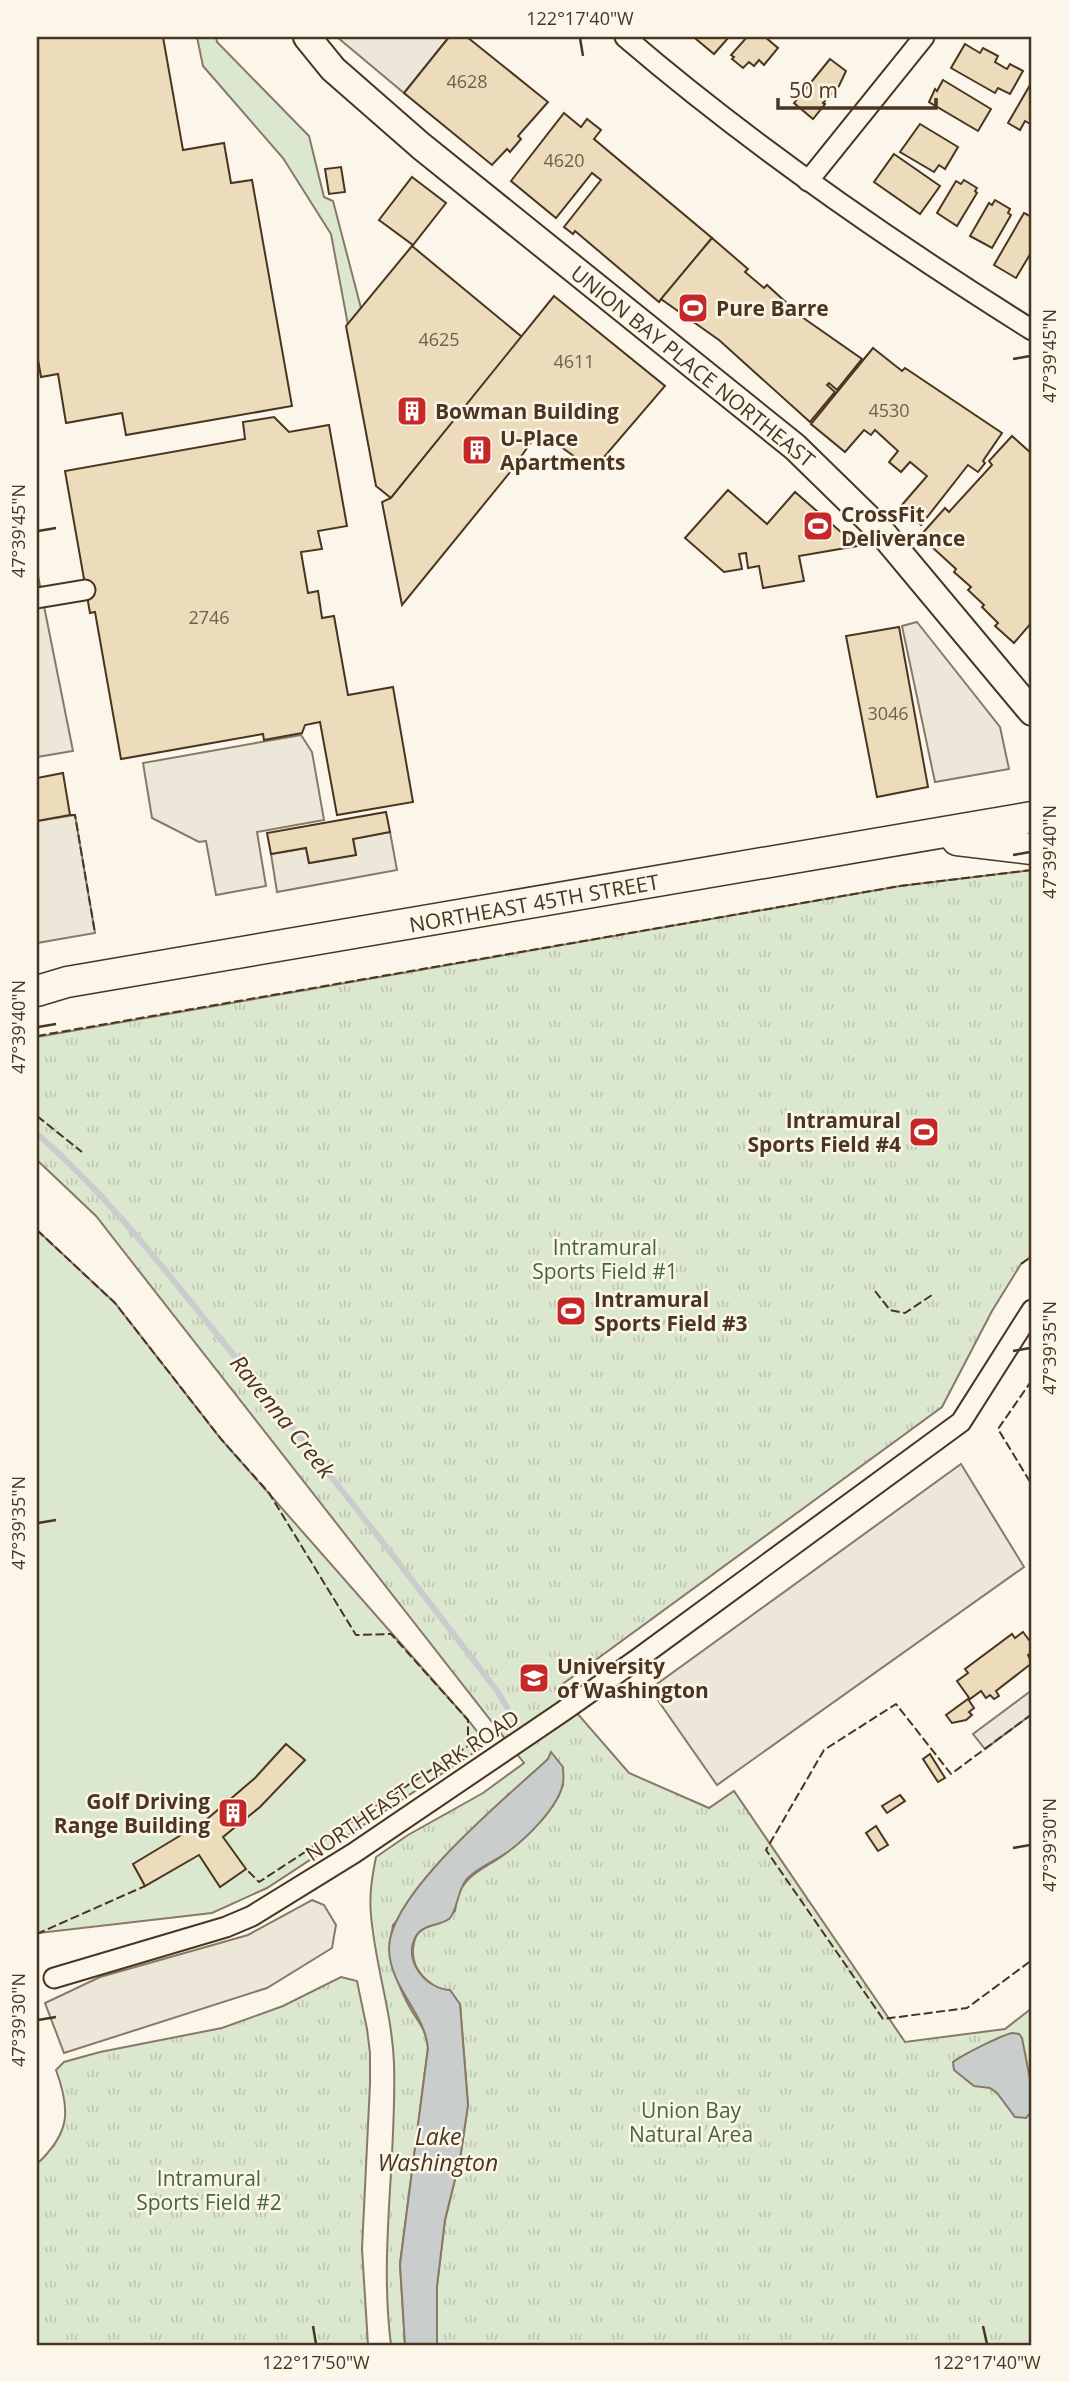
<svg xmlns="http://www.w3.org/2000/svg" width="1069" height="2382" font-family="'Open Sans',sans-serif">
<style>
.green{fill:#dce7d0;stroke:#887966;stroke-width:2}
.park{fill:url(#park-tufts);stroke:#887966;stroke-width:2}
.parking{fill:#ede7d9;stroke:#887966;stroke-width:2}
.water{fill:#c9cecd;stroke:#887966;stroke-width:2}
.lines{fill:none;stroke-linecap:round;stroke-linejoin:round}
.stream{stroke:#c9cecd;stroke-width:6}
.building{fill:#ecdcbc;stroke:#4a3520;stroke-width:2}
.street-casing{stroke:#4a3520;stroke-width:23}
.secondary-casing{stroke:#4a3520;stroke-width:30}
.primary-casing{stroke:#4a3520;stroke-width:33}
.street{stroke:#fbf6e9;stroke-width:19}
.secondary{stroke:#fbf6e9;stroke-width:26}
.primary{stroke:#fbf6e9;stroke-width:30}
.fence{stroke:#4a3520;stroke-width:2;stroke-dasharray:9 3.5;stroke-linecap:butt}
.ticks{fill:none;stroke:#4a3520;stroke-width:2.5}
.labels{text-anchor:middle;dominant-baseline:central;stroke-width:5;stroke-linejoin:round;paint-order:stroke}
.number-label{font-size:18px;fill:#725f47}
.poi-label{font-size:21px;font-weight:bold;fill:#4a3520;stroke:#fbf6e9;text-anchor:start}
.street-label{font-size:21px;fill:#4a3520;stroke:#fbf6e9}
.park-label{font-size:21px;fill:#436837;stroke:#fbf6e9}
.water-label{font-size:23px;font-style:italic;fill:#4a3520;stroke:#fbf6e9}
.neatline{fill:none;stroke:#4a3520;stroke-width:2.5}
.ticks-label{font-size:18px;text-anchor:middle;fill:#4a3520}
</style>
<defs>
<pattern id="park-tufts" width="24" height="20" patternUnits="userSpaceOnUse" patternTransform="scale(1.75)"><rect width="24" height="20" fill="#dce7d0"/><path d="M3 7l-1-3M5 7V3M7 7l1-3M15 17l-1-3M17 17v-4M19 17l1-3" fill="none" stroke="#bec7b2"/></pattern>
</defs>
<rect width="100%" height="100%" fill="#fbf6e9"/>
<g class="green">
<path d="M197,37h19l1,5 92,94 15,61 9,4 28,107 -13,17 -17,-91 -48,-76 -80,-92z"/>
<path d="M37,1230l78,73 106,136 247,281 19,24 -220,144 -55,25 -173,20 -2,-2z"/>
</g>
<g class="park">
<path d="M1032,870v386l-11,8 -29,47 -50,96 -386,282 73,84 80,35 25,-17 171,251 100,-13 27,-21v337h-595v-59l8,-66 15,-61 8,-54 -8,-101c-19,-16 -49,-25 -47,-55 1,-7 2,-15 9,-19 6,-5 14,-5 20,-8 5,-2 9,-7 13,-11 3,-39 31,-40 56,-62 23,-19 39,-38 52,-64l-15,-26 -155,166c-7,31 4,61 20,88 8,12 14,20 15,35l-28,216 5,81h-14c-12,-94 6,-188 3,-282 -2,-51 -19,-98 -23,-148 -2,-20 1,-38 5,-58l32,-22 75,-42 41,-30 -428,-547 -59,-56v-123l863,-151z"/>
<path d="M341,1977l16,4 10,48 3,24v31l-8,165 6,96h-331v-181c33,-31 34,-53 19,-94l8,-8 36,-10 122,-24 61,-22z"/>
</g>
<g class="parking">
<path d="M337,37h112l-45,56z"/>
<path d="M37,571l36,180 -36,6z"/>
<path d="M917,622l83,105 9,42 -74,13 -33,-156z"/>
<path d="M301,735l11,17 12,68 -67,12 9,54 -50,9 -10,-54 -7,1 -47,-24 -9,-55z"/>
<path d="M75,815l20,118 -58,10v-122z"/>
<path d="M390,832l7,38 -120,22 -6,-38 35,-6 3,15 47,-8 -3,-16z"/>
<path d="M961,1464l63,103 -307,218 -67,-96z"/>
<path d="M1032,1690v24l-47,35 -12,-15z"/>
<path d="M312,1900l12,5 12,20 -4,23 -65,40 -203,65 -19,-50 55,-26 148,-42z"/>
</g>
<g class="water">
<path d="M551,1752l12,15c0,5 1,11 0,16 -4,24 -38,57 -57,70 -12,9 -30,15 -40,27 -9,12 -9,32 -17,39 -10,7 -26,5 -33,17 -14,24 10,53 34,54l10,14 8,101 -8,54 -15,61 -8,66v59h-32l-5,-81 28,-216c-3,-35 -38,-60 -39,-99 -1,-55 118,-152 159,-190z"/>
<path d="M1012,2033l7,1 3,4 8,41 2,32 -6,7 -11,-1 -18,-24 -7,-5 -16,-2 -20,-16 -1,-8c11,-8 47,-26 59,-29z"/>
</g>
<g class="lines">
<path class="stream" d="M37,1134c73,63 130,139 191,214 92,113 181,227 269,343l14,23"/>
</g>
<g class="building">
<path d="M37,37h126l20,113 41,-7 7,40 21,-3 40,226 -166,29 -4,-22 -56,10 -8,-49 -17,3 -4,-23z"/>
<path d="M449,37h18l81,65 -30,34 3,3 -11,13 -3,-3 -15,16 -88,-72z"/>
<path d="M697,37h32l-15,17 -18,-15z"/>
<path d="M747,37h18l13,11 -14,17 -5,-5 -5,6 -5,-4 -6,6 -11,-9 2,-2 -3,-2z"/>
<path d="M965,44l15,9 3,-5 15,8 -3,6 12,7 3,-5 13,7 -13,23 -12,-6 -3,5 -44,-25z"/>
<path d="M830,59l16,12 -7,15 -16,17 2,1 -12,15 -19,-16z"/>
<path d="M943,80l48,29 -13,22 -49,-29 6,-13 2,2z"/>
<path d="M1030,85l2,2v38l-7,-4 -5,9 -12,-7z"/>
<path d="M564,113l17,14 6,-8 14,11 -7,9 118,99 -53,64 -84,-71 -2,3 -9,-7 37,-47 -9,-7 -36,45 -45,-37z"/>
<path d="M920,124l38,23 -13,22 -6,-4 -5,7 -34,-20z"/>
<path d="M894,154l46,32 -20,28 -46,-32z"/>
<path d="M341,167l4,25 -16,2 -4,-25z"/>
<path d="M412,177l34,26 -33,42 -34,-25z"/>
<path d="M964,180l13,8 -2,3 2,2 -20,33 -20,-13 19,-32 5,3z"/>
<path d="M995,200l15,9 -2,4 3,2 -19,33 -22,-12 19,-33 3,2z"/>
<path d="M1024,213l8,4v34l-16,27 -22,-13z"/>
<path d="M712,238l36,31 -3,3 19,16 3,-3 35,32 60,42 -25,31 -8,-7 -2,2 8,7 -25,30 -91,-82 -58,-41z"/>
<path d="M412,246l110,91 -131,161 -15,-12 -30,-160z"/>
<path d="M554,296l111,90 -72,84 -54,-39 -28,40 -109,134 -20,-103 9,-4z"/>
<path d="M873,348l29,23 3,-3 97,65 -19,28 2,2 -7,9 -10,-7 -47,60 -20,-19 26,-30 -17,-14 -9,10 -12,-10 9,-11 -23,-21 -4,5 -7,-5 -19,22 -34,-28z"/>
<path d="M274,417l15,15 40,-7 18,101 -29,5 4,18 -21,3 7,41 10,-2 4,27 12,-2 14,79 45,-8 20,115 -76,13 -17,-93 -15,3 -3,8 -38,7 -1,-6 -142,25 -26,-147 -5,1 -25,-142 180,-32 -2,-17z"/>
<path d="M1012,436l20,18v168l-18,21 -19,-17 3,-3 -16,-16 2,-2 -16,-15 3,-3 -17,-15 2,-3 -36,-33 25,-28 4,4 43,-47 -3,-4z"/>
<path d="M728,490l39,34 28,-32 62,54 -58,10 5,25 -41,7 -4,-22 -11,2 -2,-15 -7,1 3,15 -18,3 -39,-34z"/>
<path d="M899,627l29,160 -51,10 -31,-161z"/>
<path d="M63,773l7,42 -33,6v-43z"/>
<path d="M386,812l4,20 -37,7 3,16 -47,8 -3,-15 -35,6 -4,-21z"/>
<path d="M1023,1632l9,12v8l-4,3 4,8 -36,28 3,5 -5,3 -4,-4 -4,3 -5,-7 -11,8 -13,-18 11,-8 -3,-4 47,-35 3,4z"/>
<path d="M968,1699l6,9 -5,4 3,3 -6,5 -14,3 -6,-8z"/>
<path d="M286,1744l19,16 -45,47 -37,30 23,32 -26,18 -21,-32 -54,31 -12,-22 73,-44 49,-42z"/>
<path d="M930,1754l15,24 -7,4 -15,-23z"/>
<path d="M900,1795l5,6 -18,12 -5,-7z"/>
<path d="M876,1826l12,19 -10,6 -12,-18z"/>
</g>
<g class="lines">
<g class="street-casing">
<g id="street">
<path d="M625,37c127,109 265,204 407,293"/>
<path d="M808,181l116,-144"/>
<path d="M37,598l48,-8"/>
<path d="M54,1978l172,-51 26,-11 102,-63 208,-141 77,-54 322,-236 71,-112"/>
</g>
</g>
<g class="secondary-casing">
<path id="secondary" d="M307,37l26,32 88,77 374,301 85,83 152,182"/>
</g>
<g class="primary-casing">
<g id="primary">
<path d="M957,840l75,9"/>
<path d="M37,991l30,-9 965,-165"/>
</g>
</g>
<use href="#street" class="street"/>
<use href="#secondary" class="secondary"/>
<use href="#primary" class="primary"/>
<g class="fence">
<path d="M70,815h5l20,118"/>
<path d="M37,1036l863,-150 132,-16"/>
<path d="M37,1116l45,36"/>
<path d="M37,1230l78,73 106,136 48,54 87,142 35,-1 77,86v26l-209,136 -13,-13"/>
<path d="M1021,1264l11,-8"/>
<path d="M875,1291l15,19 15,3 27,-18"/>
<path d="M1032,1380l-34,49 34,56"/>
<path d="M1032,1714l-81,60 -55,-70 -72,46 -58,100 117,169 84,-11 65,-48"/>
<path d="M37,1931l2,2 106,-47"/>
</g>
</g>
<path class="ticks" d="M580,38l3,18M1013,359l17,-3M38,531l18,-3M1013,855l17,-3M38,1027l18,-3M1013,1351l17,-3M38,1523l18,-3M1013,1848l17,-3M38,2020l18,-3M313,2326l3,18M983,2326l4,18"/>
<defs>
<g id="stadium-square" transform="scale(1.575)"><rect x="-9" y="-9" width="18" height="18" rx="4" fill="#c62828" stroke="#fbf6e9"/><path d="M0-5a6.5 5 0 1 0 0 10a6.5 5 0 1 0 0-10ZM-3.5-1.8h7v3.6h-7Z" fill="#fff"/></g>
<g id="building-square" transform="scale(1.575)"><rect x="-9" y="-9" width="18" height="18" rx="4" fill="#c62828" stroke="#fbf6e9"/><path d="M-4-6H4V6H1V3H-1V6H-4ZM-2.5-4.3h1.7v1.8h-1.7ZM.8-4.3h1.7v1.8H.8ZM-2.5-1h1.7V.8h-1.7ZM.8-1h1.7V.8H.8Z" fill="#fff"/></g>
<g id="university-square" transform="scale(1.575)"><rect x="-9" y="-9" width="18" height="18" rx="4" fill="#c62828" stroke="#fbf6e9"/><path d="M0-5L7-2L0 1L-7-2ZM-4 1L0 2.5L4 1V4Q0 6-4 4Z" fill="#fff"/></g>
</defs>
<g fill-rule="evenodd">
<use href="#stadium-square" x="693" y="308"/>
<use href="#building-square" x="412" y="411"/>
<use href="#building-square" x="477" y="450"/>
<use href="#stadium-square" x="818" y="526"/>
<use href="#stadium-square" x="924" y="1132"/>
<use href="#stadium-square" x="571" y="1311"/>
<use href="#university-square" x="534" y="1678"/>
<use href="#building-square" x="233" y="1813"/>
</g>
<g class="labels">
<g class="number-label">
<text x="467" y="81">4628</text>
<text x="564" y="160">4620</text>
<text x="439" y="339">4625</text>
<text x="574" y="361">4611</text>
<text x="889" y="410">4530</text>
<text x="209" y="617">2746</text>
<text x="888" y="713">3046</text>
</g>
<g class="poi-label">
<text x="716" y="308">Pure Barre</text>
<text x="435" y="411">Bowman Building</text>
<text x="500" y="438">U-Place<tspan x="500" dy="24">Apartments</tspan></text>
<text x="841" y="514">CrossFit<tspan x="841" dy="24">Deliverance</tspan></text>
<text x="901" y="1120" text-anchor="end">Intramural<tspan x="901" dy="24">Sports Field #4</tspan></text>
<text x="594" y="1299">Intramural<tspan x="594" dy="24">Sports Field #3</tspan></text>
<text x="557" y="1666">University<tspan x="557" dy="24">of Washington</tspan></text>
<text x="210" y="1801" text-anchor="end">Golf Driving<tspan x="210" dy="24">Range Building</tspan></text>
</g>
<g class="street-label">
<text transform="translate(693 366) rotate(39)">UNION BAY PLACE NORTHEAST</text>
<text transform="translate(534 903) rotate(-10)">NORTHEAST 45TH STREET</text>
<text transform="translate(412 1785) rotate(-34)">NORTHEAST CLARK ROAD</text>
</g>
<g class="park-label">
<text x="605" y="1247">Intramural<tspan x="605" dy="24">Sports Field #1</tspan></text>
<text x="691" y="2110">Union Bay<tspan x="691" dy="24">Natural Area</tspan></text>
<text x="209" y="2178">Intramural<tspan x="209" dy="24">Sports Field #2</tspan></text>
</g>
<g class="water-label">
<text transform="translate(283 1416) rotate(51)">Ravenna Creek</text>
<text x="438" y="2136">Lake<tspan x="438" dy="26">Washington</tspan></text>
</g>
</g>
<rect width="1069" height="2382" fill="none" stroke="#fbf6e9" stroke-width="77"/>
<path d="M778 98v10h158v-10" fill="none" stroke="#4a3520" stroke-width="3.5"/>
<text x="789" y="98" font-size="21" fill="#4a3520" stroke="#fbf6e9" stroke-width="5" paint-order="stroke">50 m</text>
<rect x="38" y="38" width="992" height="2306" class="neatline"/>
<g class="ticks-label">
<text x="580" y="25">122°17'40"W</text>
<text transform="translate(1050 356) rotate(-90)" y="6">47°39'45"N</text>
<text transform="translate(19 531) rotate(-90)" y="6">47°39'45"N</text>
<text transform="translate(1050 852) rotate(-90)" y="6">47°39'40"N</text>
<text transform="translate(19 1027) rotate(-90)" y="6">47°39'40"N</text>
<text transform="translate(1050 1348) rotate(-90)" y="6">47°39'35"N</text>
<text transform="translate(19 1523) rotate(-90)" y="6">47°39'35"N</text>
<text transform="translate(1050 1845) rotate(-90)" y="6">47°39'30"N</text>
<text transform="translate(19 2020) rotate(-90)" y="6">47°39'30"N</text>
<text x="316" y="2369">122°17'50"W</text>
<text x="987" y="2369">122°17'40"W</text>
</g>
</svg>
